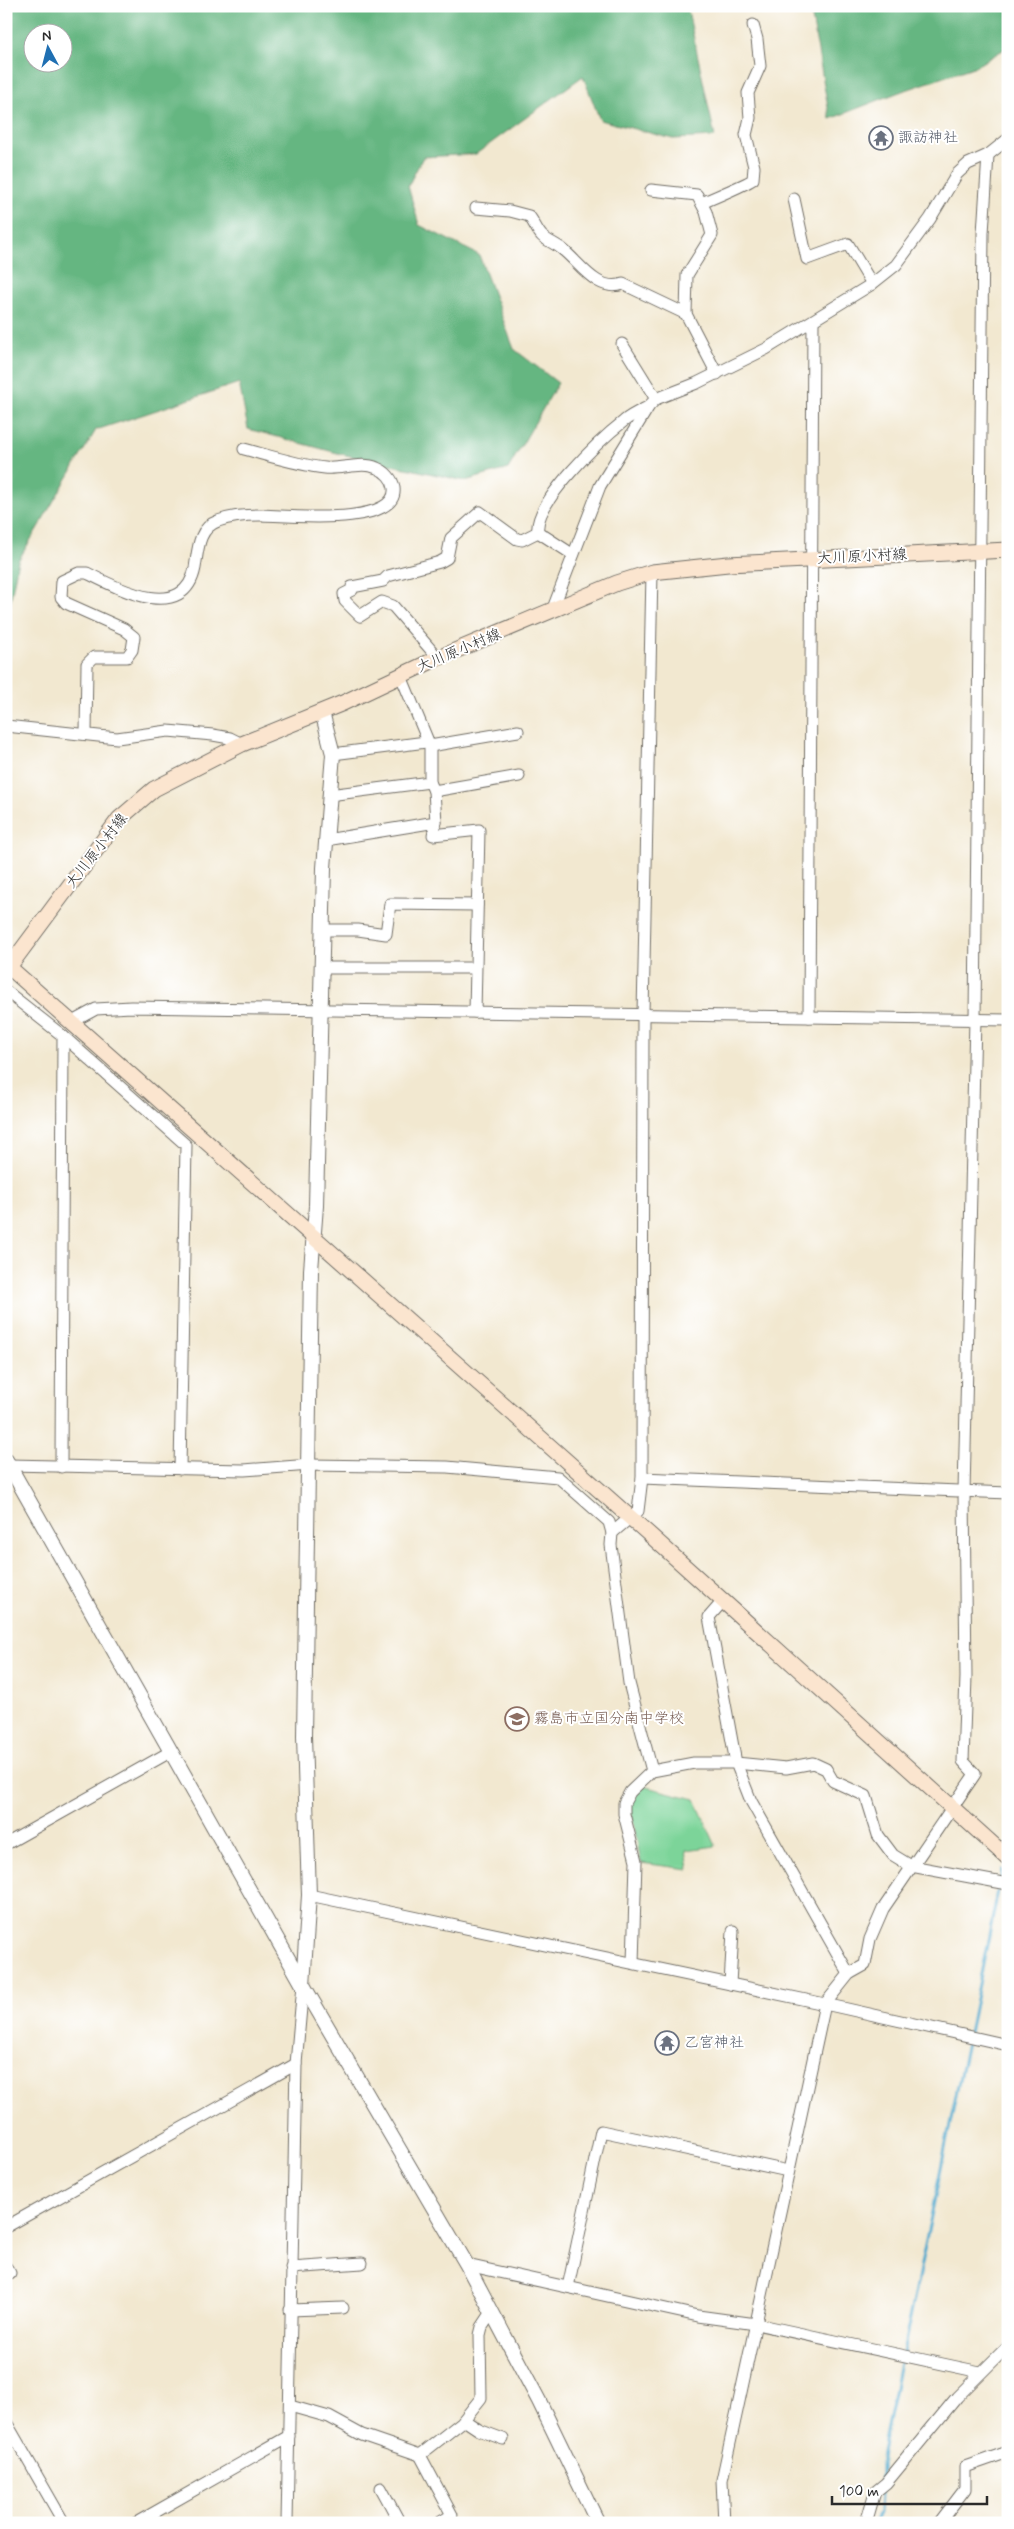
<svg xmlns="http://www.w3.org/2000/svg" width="1014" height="2529" font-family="Mynerve,'Klee One',sans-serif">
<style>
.green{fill:#7cd499;stroke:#548062}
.forest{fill:#65b681;stroke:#487056;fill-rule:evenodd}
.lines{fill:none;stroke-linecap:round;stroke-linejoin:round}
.stream{stroke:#4fa9cd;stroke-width:3}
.minor-casing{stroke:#716d65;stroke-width:13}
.tertiary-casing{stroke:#716d65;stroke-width:16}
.secondary-casing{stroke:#716d65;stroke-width:17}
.minor{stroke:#fff;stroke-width:11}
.tertiary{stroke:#fff;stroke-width:14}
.secondary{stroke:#fbe5cf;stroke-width:15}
.labels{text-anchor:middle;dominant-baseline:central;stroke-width:4;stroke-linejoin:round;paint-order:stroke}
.worship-label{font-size:15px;fill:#5b616d;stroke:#fff;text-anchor:start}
.street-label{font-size:15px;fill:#2b2b2b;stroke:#fff}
.education-label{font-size:15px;fill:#785e54;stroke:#fff;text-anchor:start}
</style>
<rect width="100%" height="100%" fill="#fff"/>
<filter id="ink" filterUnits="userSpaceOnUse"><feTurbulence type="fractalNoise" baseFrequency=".02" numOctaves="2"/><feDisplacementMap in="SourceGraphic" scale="10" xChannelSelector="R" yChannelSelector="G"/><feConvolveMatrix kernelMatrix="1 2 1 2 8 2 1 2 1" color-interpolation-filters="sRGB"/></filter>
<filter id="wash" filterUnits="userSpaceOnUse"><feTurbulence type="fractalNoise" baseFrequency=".0096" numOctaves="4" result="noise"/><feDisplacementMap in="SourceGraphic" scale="20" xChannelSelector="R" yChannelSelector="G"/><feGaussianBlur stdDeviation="1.12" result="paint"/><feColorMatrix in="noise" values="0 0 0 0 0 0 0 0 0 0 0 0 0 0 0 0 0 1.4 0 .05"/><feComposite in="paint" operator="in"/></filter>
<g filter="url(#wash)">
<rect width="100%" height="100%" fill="#f2e8d0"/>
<path class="green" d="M642,1786l53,13 21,47 -30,4 3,19 -48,-6 -11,-59z"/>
<g class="forest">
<path d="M6,6h681l28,131 -42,2 -73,-19 -17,-44 -107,78 -53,3 -15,29 11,39 60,30 35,94 44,34 -50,86 -43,12 -124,-27 -93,-25 -9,-46 -143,47 -78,131 -12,63zM32,32h30v30h-30z"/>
<path d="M810,6h198v41l-32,19 -79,27 -67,26z"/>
</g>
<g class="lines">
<g class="stream">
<path d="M1001,1879l1,-9"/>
<path d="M969,2033l29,-142"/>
<path d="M903,2352l64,-310"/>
<path d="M881,2482v-25l20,-99"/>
<path d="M875,2523l5,-10 1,-22"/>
</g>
</g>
</g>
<g filter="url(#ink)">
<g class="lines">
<g class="minor-casing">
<g id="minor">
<path d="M651,190l46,5 9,17 6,23 -25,40 -1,39"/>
<path d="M794,199l13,60 41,-15 24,40"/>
<path d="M702,203c8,-4 48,-20 51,-24l1,-12 -8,-32 4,-17 -2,-25 12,-27 -3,-27 -4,-14"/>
<path d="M476,208l34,3 19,5c5,6 8,15 13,20 5,5 14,8 20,13 18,14 35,44 61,35l63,30 31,60"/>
<path d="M622,344l34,55"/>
<path d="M572,554l-34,-22c-5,-29 63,-93 86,-111 7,-6 16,-10 24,-14"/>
<path d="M552,611l48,-125 49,-80 7,-7 41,-16 69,-34 106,-65 24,-19 34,-46 27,-45 11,-10 20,-9 20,-16"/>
<path d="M438,658l-45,-52 -11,-4 -22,14 -15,-15 -1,-7 8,-4v-3l31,-6 5,-5 52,-14 7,-4 4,-20 29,-26 37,27 5,1 16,-8"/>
<path d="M6,726l111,12 51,-7 45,4 17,3 12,6"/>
<path d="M86,733l1,-69 7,-7h33l5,-7 2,-13 -10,-8 -58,-26 -5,-6 1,-16 17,-8h8c30,15 97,51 108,-5 3,-18 3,-40 23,-47 13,-5 29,-6 42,-6 22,0 139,13 134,-27 -1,-9 -9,-17 -17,-20 -15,-7 -36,2 -52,0 -27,-3 -55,-12 -81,-19"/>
<path d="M430,746l88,-15"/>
<path d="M333,754l93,-12"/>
<path d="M434,791l85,-15"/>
<path d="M329,795l101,-13"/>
<path d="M436,822l-3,13 46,-5 -4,182"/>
<path d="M326,840l110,-18 -2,-31 -4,-9v-36l-29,-70"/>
<path d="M322,930h36l28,4 4,-30 87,1"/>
<path d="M321,968h154"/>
<path d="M6,991l57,45 123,109 -6,324"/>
<path d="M809,1017l4,-696"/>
<path d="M72,1022l24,-13 35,-2 877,13"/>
<path d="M6,1467l3,-2 235,5 66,-5 137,2 111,10 51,45 3,11 -1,12 18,138 23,88"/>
<path d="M61,1467l2,-431"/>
<path d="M642,1478l366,15"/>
<path d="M612,1533l26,-22 4,-33 1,-464 9,-442"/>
<path d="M723,1601l-14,16 27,146 50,5 27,-5 13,6 7,12 33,15 12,39 15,20 18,11 97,18"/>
<path d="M6,1844l164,-92"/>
<path d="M309,1895l516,109 183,41"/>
<path d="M633,1963l3,-102 -12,-47v-11l6,-11 22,-21 42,-8h42l15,38 98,173"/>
<path d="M730,1984l3,-53"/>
<path d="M6,2227l290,-163"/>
<path d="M467,2265l231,51 58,8 224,48"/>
<path d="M6,2267l4,6"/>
<path d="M291,2268l71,-5"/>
<path d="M568,2287l33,-156 187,40"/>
<path d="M290,2310l53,-2"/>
<path d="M290,2406l39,11 33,18 58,20 42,-33 19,-24 -1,-63 2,-8 10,-15"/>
<path d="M464,2420l15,10 24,9"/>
<path d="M6,2422l58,101"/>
<path d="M420,2455l32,60 -13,8"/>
<path d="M381,2488l19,35"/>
<path d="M136,2523l153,-87"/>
<path d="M287,2523l9,-459 7,-79"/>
<path d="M724,2523l-2,-43 103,-476 24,-30 16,-9 5,-26 13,-30 92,-135 -12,-13 3,-84 -2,-185 11,-473 8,-786 5,-78"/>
<path d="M866,2523l9,-31 11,-9 71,-86 51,-51"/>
<path d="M939,2523l26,-34v-22l43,-15"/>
</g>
</g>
<g class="tertiary-casing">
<g id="tertiary">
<path d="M6,1460l297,525 164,280 72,136 59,122"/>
<path d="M303,1985l6,-90 -5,-159 7,-466 5,-64 8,-338 9,-114 -11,-42"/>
</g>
</g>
<g class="secondary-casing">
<g id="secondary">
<path d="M9,967l641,568 358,323"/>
<path d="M6,971l113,-152 35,-30 88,-45 101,-41 95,-45 179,-75 35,-11 76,-8 280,-14"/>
</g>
</g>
<use href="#minor" class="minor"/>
<use href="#tertiary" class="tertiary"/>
<use href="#secondary" class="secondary"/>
</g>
</g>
<defs>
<g id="temple-ring" transform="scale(1.25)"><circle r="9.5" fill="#fff" stroke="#6b7280" stroke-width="1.5"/><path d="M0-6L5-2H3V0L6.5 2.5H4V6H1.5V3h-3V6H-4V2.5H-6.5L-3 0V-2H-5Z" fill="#6b7280"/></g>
<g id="school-ring" transform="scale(1.25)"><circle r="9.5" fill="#fff" stroke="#8d6e63" stroke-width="1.5"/><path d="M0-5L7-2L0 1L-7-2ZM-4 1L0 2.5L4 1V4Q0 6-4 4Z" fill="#8d6e63"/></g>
</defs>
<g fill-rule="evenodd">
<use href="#temple-ring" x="881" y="138"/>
<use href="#school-ring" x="517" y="1719"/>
<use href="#temple-ring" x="667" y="2043"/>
</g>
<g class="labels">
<g class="worship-label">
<text x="898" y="138">諏訪神社</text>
<text x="684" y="2043">乙宮神社</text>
</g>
<g class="street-label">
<text transform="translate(862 557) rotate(-3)">大川原小村線</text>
<text transform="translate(459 651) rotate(-23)">大川原小村線</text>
<text transform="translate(97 851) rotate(-52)">大川原小村線</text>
</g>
<g class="education-label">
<text x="534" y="1719">霧島市立国分南中学校</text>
</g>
</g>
<rect width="1014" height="2529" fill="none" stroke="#fff" stroke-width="25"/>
<g transform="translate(48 48) rotate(353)"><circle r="24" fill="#ffffff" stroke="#aaaaaa"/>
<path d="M0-4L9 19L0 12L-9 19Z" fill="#1f6fb2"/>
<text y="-8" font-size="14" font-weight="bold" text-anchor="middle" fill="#2b2b2b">N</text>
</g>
<path d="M832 2496v8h155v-8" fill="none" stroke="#2b2b2b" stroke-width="2.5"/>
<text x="839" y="2496" font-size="15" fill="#2b2b2b" stroke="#ffffff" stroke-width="4" paint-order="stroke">100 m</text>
</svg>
